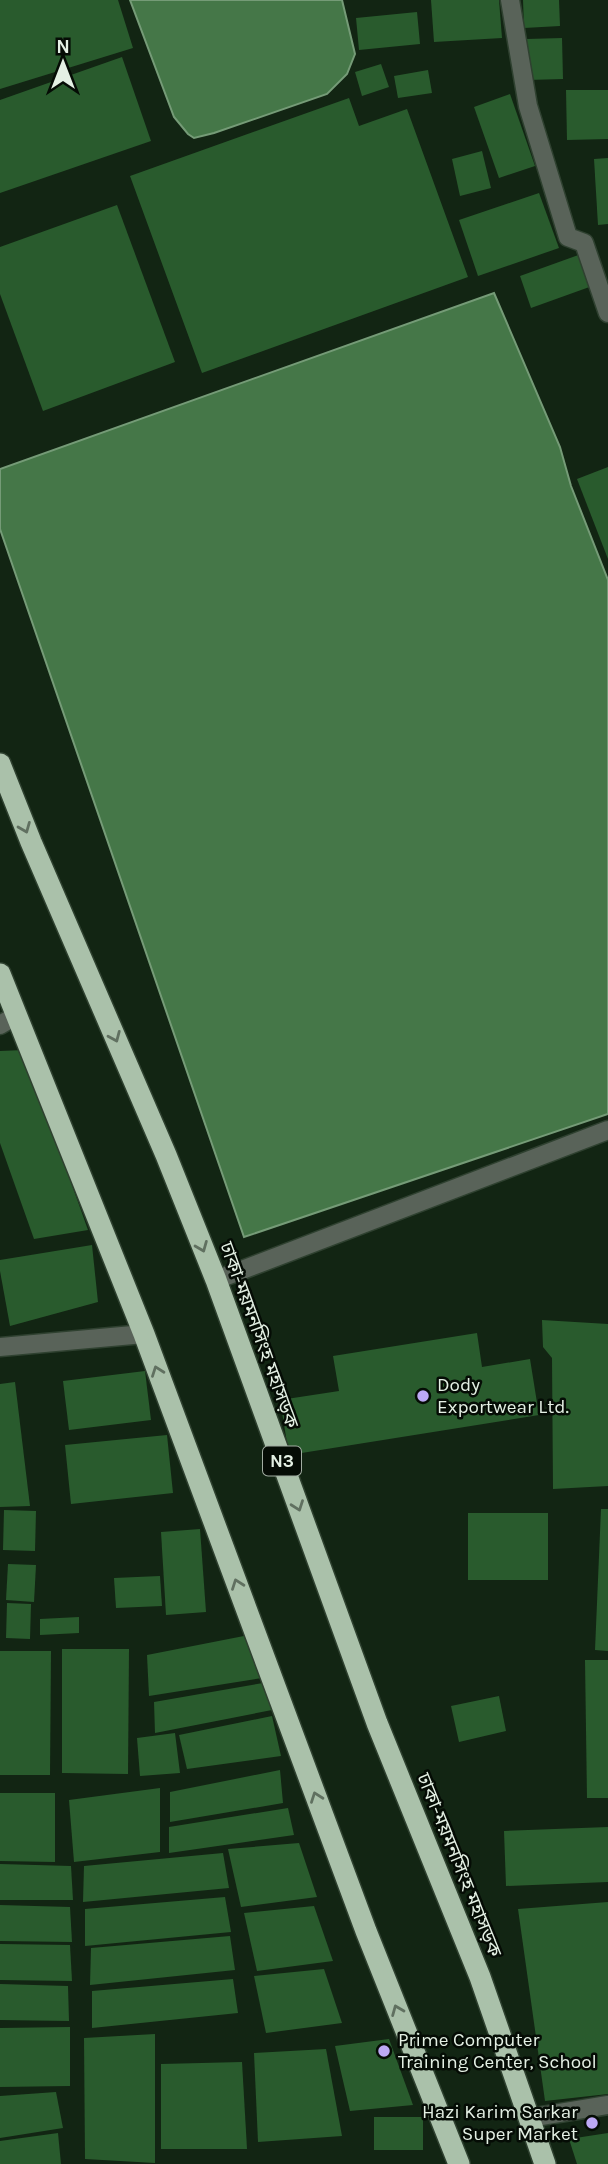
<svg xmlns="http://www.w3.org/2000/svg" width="608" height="2164" font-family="Karla,'Noto Sans Bengali',sans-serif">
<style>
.water{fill:#457748;stroke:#759b77;stroke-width:2}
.building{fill:#295b2d}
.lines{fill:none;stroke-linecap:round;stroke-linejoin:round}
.minor-casing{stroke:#2f4130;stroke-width:21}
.highway-casing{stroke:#2f4130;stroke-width:24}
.minor{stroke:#596359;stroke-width:18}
.highway{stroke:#aac1aa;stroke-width:21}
.oneway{stroke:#607060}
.poi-dot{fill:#bda9f5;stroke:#050c05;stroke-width:2.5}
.labels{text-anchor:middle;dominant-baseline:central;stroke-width:5;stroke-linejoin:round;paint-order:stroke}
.shield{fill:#050c05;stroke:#a1aca1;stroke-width:2}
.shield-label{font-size:18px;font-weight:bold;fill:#e4f0e4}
.street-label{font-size:19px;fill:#e4f0e4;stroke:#050c05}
.poi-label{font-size:19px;fill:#e4f0e4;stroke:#050c05;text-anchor:start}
</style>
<rect width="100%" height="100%" fill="#122513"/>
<g class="water">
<path d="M130,0h212l13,54 -8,20 -20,20 -113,39 -20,5 -6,-4 -14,-17z"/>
<path d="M494,293l66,154 11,39 37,94v534l-364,123 -244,-708v-60z"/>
</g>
<g class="building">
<path d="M0,0h118l15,48 -133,41z"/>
<path d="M431,0h68l3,38 -68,4z"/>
<path d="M523,0h36l1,26 -36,2z"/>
<path d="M417,12l3,32 -61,6 -3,-32z"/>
<path d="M562,38l1,41 -35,1 -1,-41z"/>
<path d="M122,57l29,84 -151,52v-93z"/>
<path d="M381,64l8,23 -27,9 -7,-24z"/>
<path d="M428,70l4,23 -34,5 -4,-22z"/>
<path d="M566,90h42v49l-41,1z"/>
<path d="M510,94l25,72 -36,12 -25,-71z"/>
<path d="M349,98l10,28 48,-17 61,168 -266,96 -72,-197z"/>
<path d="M482,151l9,37 -31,8 -8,-37z"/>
<path d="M608,158v66l-10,1 -4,-66z"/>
<path d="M539,193l20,55 -81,28 -19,-56z"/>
<path d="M117,205l58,157 -132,49 -43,-117v-47z"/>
<path d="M584,253l11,32 -64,23 -11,-32z"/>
<path d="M608,467v92l-31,-80z"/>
<path d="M24,1050l64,180 -54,9 -34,-96v-92z"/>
<path d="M92,1245l6,57 -88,24 -10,-55v-11z"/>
<path d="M542,1320l66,4v162l-55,3 -1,-131 -9,-11z"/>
<path d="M477,1333l5,34 48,-8 9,56 -250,40 -9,-55 59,-9 -6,-35z"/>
<path d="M145,1371l6,49 -82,10 -6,-49z"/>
<path d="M15,1382l15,124 -30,1v-123z"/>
<path d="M167,1435l6,58 -102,11 -6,-59z"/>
<path d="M601,1509h7v142l-13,-1z"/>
<path d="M4,1510l32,1 -1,40 -32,-1z"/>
<rect x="468" y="1513" width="80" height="67"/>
<path d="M200,1529l6,83 -40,3 -5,-83z"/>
<path d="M8,1564l28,1 -2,37 -28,-2z"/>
<path d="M160,1576l2,30 -46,2 -2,-30z"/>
<path d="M7,1603l24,1 -1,35 -24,-1z"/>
<path d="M79,1617v16l-39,2v-16z"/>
<path d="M249,1635l13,43 -113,18 -2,-41z"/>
<path d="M62,1649h67l-1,125 -66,-1z"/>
<path d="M0,1651h51l-1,124h-50z"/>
<path d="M585,1660h23v138h-21z"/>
<path d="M263,1683l9,27 -117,23 -1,-31z"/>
<path d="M499,1696l7,35 -47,11 -8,-36z"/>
<path d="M272,1716l9,40 -94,13 -8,-34z"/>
<path d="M175,1733l5,40 -40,3 -3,-38z"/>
<path d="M280,1770l3,33 -113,19v-30z"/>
<path d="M160,1788v64l-86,10 -5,-62z"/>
<path d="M0,1793h55v69l-55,-1z"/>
<path d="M288,1808l6,27 -125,18v-26z"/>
<path d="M608,1827v55l-102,4 -2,-55z"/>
<path d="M299,1843l18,54 -76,10 -13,-58z"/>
<path d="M223,1853l6,35 -146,14 1,-36z"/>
<path d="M0,1864l71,2 2,34h-73z"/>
<path d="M225,1897l6,35 -146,14v-37z"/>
<path d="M608,1902v192l-63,7 -27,-192z"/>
<path d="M0,1905l70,2 2,35 -72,-1z"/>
<path d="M314,1906l19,55 -76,10 -13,-58z"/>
<path d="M230,1936l5,34 -145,15 1,-37z"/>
<path d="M0,1944l70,1 2,36 -72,-1z"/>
<path d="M324,1969l18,54 -76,10 -12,-57z"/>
<path d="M233,1979l5,34 -146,15v-37z"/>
<path d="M0,1984l68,2 1,35 -69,-1z"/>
<path d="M70,2027v59l-70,1v-59z"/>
<path d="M155,2034v129l-70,-4 -1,-121z"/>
<path d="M389,2039l24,66 -63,6 -15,-65z"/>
<path d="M326,2049l16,87 -84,6 -4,-89z"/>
<path d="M242,2062l5,87h-86v-85z"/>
<path d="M56,2092l7,36 -63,10v-42z"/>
<rect x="374" y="2117" width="49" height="33"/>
<path d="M58,2133l3,31h-61v-23z"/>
<path d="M608,2133v31h-31l-8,-25z"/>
</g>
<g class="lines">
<g class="minor-casing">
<g id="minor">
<path d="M510,0l18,106 40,131 16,6 24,70"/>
<path d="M0,1025l17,-10"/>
<path d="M216,1280l392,-150"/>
<path d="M0,1347l144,-13"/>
<path d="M529,2118l79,-13"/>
</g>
</g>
<g class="highway-casing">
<g id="highway">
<path d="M0,764l31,78 135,313 50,125 161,443 103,254 65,187"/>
<path d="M0,974l144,360 222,597 93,233"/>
</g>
</g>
<use href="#minor" class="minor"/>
<use href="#highway" class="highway"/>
</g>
<defs><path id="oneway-chevron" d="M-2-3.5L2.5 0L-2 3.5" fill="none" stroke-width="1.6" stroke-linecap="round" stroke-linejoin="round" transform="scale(1.75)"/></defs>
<g class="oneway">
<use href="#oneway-chevron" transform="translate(25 828) rotate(68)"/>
<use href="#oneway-chevron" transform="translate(115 1037) rotate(67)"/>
<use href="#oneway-chevron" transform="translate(202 1247) rotate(68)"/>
<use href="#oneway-chevron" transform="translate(157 1371) rotate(-110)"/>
<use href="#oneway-chevron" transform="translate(298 1506) rotate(70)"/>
<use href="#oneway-chevron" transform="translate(237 1584) rotate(-110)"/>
<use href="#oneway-chevron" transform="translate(316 1797) rotate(-110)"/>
<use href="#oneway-chevron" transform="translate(397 2010) rotate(-112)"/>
</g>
<g class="poi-dot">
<circle cx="423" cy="1396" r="7"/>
<circle cx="384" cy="2051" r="7"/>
<circle cx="592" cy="2123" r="7"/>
</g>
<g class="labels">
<rect class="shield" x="263" y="1446.5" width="38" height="29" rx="5"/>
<g class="shield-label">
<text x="282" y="1461">N3</text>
</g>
<g class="street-label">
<text transform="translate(259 1335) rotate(70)">ঢাকা-ময়মনসিংহ মহাসড়ক</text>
<text transform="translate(459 1865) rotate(68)">ঢাকা-ময়মনসিংহ মহাসড়ক</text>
</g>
<g class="poi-label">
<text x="437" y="1385">Dody<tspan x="437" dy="22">Exportwear Ltd.</tspan></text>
<text x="398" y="2040">Prime Computer<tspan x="398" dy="22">Training Center, School</tspan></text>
<text x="578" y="2112" text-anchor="end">Hazi Karim Sarkar<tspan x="578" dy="22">Super Market</tspan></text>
</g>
</g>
<g transform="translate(63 63)" stroke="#050c05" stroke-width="5" paint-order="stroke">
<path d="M0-5L12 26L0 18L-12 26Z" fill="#e4f0e4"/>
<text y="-10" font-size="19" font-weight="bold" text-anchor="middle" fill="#e4f0e4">N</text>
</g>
</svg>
